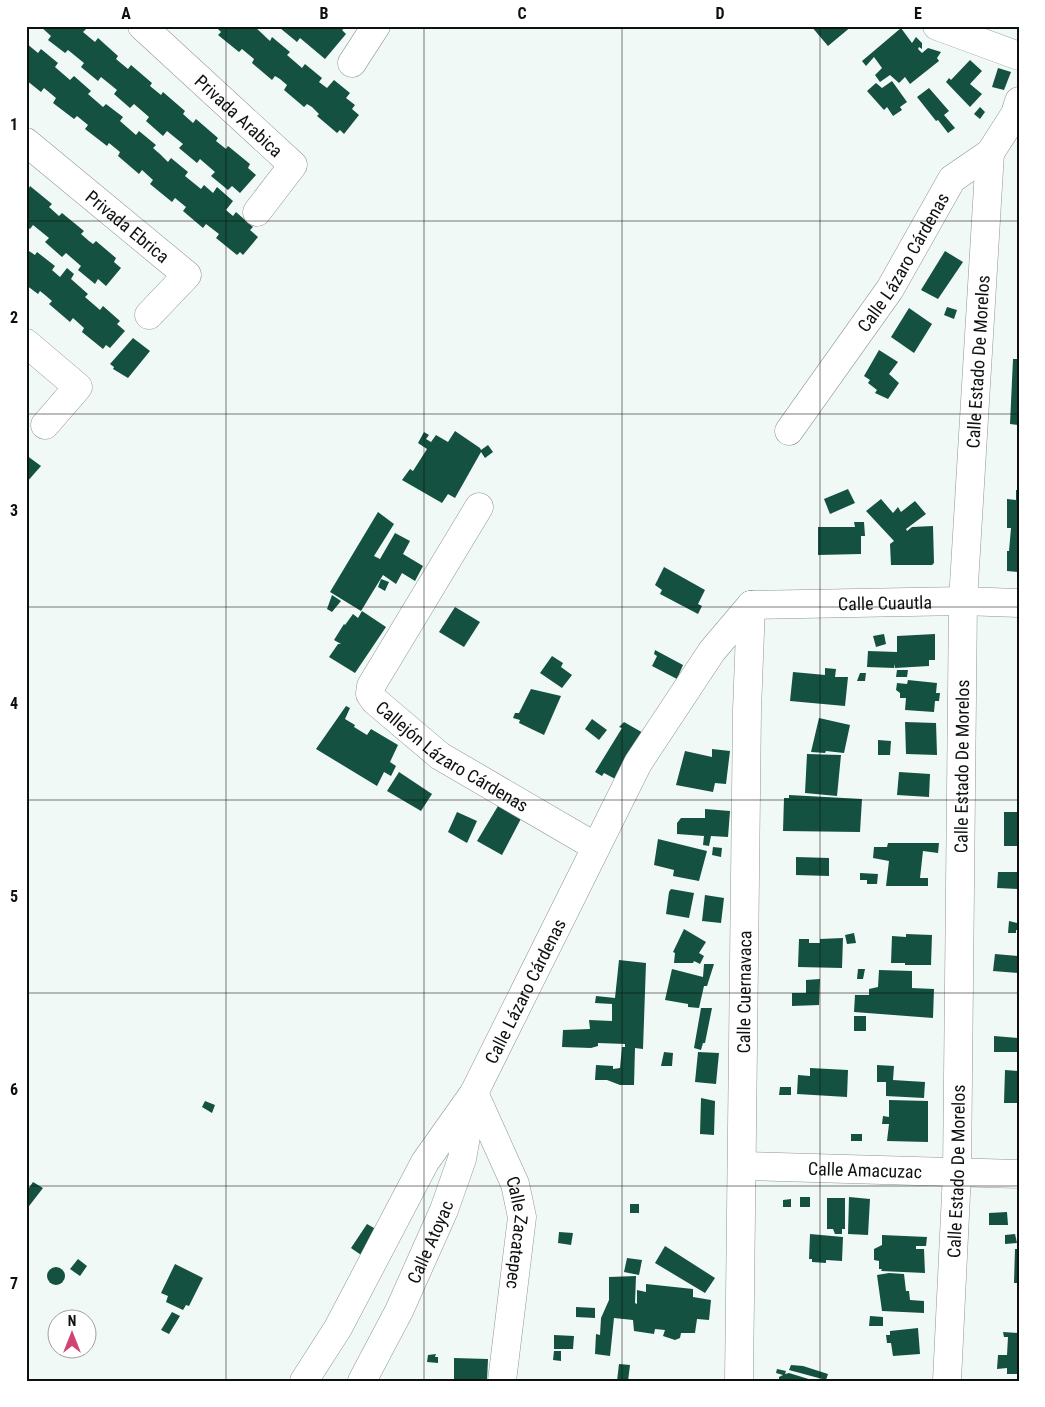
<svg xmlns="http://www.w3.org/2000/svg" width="1045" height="1407" font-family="'Roboto Condensed',sans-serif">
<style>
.building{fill:#145140}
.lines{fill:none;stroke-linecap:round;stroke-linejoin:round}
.minor-casing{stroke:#8e9693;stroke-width:29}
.minor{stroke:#fff;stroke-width:28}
.grid{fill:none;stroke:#0e1110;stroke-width:1;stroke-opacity:0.55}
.labels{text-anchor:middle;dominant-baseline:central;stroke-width:5;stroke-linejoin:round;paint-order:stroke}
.street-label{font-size:18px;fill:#0e1110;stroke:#fff}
.neatline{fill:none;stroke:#0e1110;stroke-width:2}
.grid-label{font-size:16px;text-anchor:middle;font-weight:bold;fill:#0e1110}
</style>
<rect width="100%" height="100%" fill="#f1f9f6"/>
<g class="building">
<path d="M40,26h43l3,3 -3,3 12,10 3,-4 20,18 -2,3 12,10 3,-4 21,18 -2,3 11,9 2,-3 22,19 -2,3 10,9 3,-4 22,19 -2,3 10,8 2,-3 22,18 -2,4 8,7 -16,18 -8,-7 -4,4 -17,-14 4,-4 -15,-13 -3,4 -18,-15 4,-4 -16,-13 -4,5 -17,-15 3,-4 -15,-13 -4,4 -16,-14 3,-4 -16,-13 -3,4 -17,-14 3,-4 -16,-13 -3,3 -17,-13 3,-4z"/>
<path d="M215,26h39l16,15 2,-4 18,15 -3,3 15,13 3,-4 17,14 -3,4 8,6 7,-8 16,13 -4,5 9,7 -3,4 7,6 -15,19 -4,-4 -3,3 -20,-17 2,-2 -7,-7 -5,-3 -3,3 -20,-17 3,-5 -7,-6 -5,-3 -3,4 -20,-17 2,-4 -12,-10 -3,3 -21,-17 3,-3z"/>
<path d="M281,26h62l2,2 -3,2 4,4 -21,25 -25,-21 -3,4 -17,-14z"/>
<path d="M811,26h41l-24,20z"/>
<path d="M901,28l11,15 4,-6 6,6v6l-3,-2 -1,2 4,4 6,-5 13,4 -4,6 2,3 -29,23 -5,-7 -6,6 -9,-8 -10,7 -5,-7 7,-7 -8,-11 -8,9 -4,-5z"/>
<path d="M26,43l12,10 3,-4 17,14 -3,4 15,13 4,-4 17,15 -3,3 15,13 3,-3 17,13 -3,4 16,14 3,-4 17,14 -3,3 8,7 7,7 3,-4 17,14 -3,4 16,13 3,-4 9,8 4,-6 16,14 -7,9 7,6 3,-4 17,15 -3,3 8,7 -15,18 -3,-3 -3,3 -21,-17 3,-4 -13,-10 -3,4 -20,-17 3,-4 -11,-9 -3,4 -22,-18 3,-4 -11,-10 -3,4 -21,-18 2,-4 -11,-9 -2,3 -22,-17 3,-4 -11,-9 -3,3 -21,-16 3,-5 -12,-10 -3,4 -15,-12z"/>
<path d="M970,60l12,11 -12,13 12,10 -12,13 -24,-25 3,-4 2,2z"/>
<path d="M998,68l13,4 -7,18 -12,-3z"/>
<path d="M892,81l15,21 -7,5 2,3 -9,6 -6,-9 -3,3 -17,-19 9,-8 6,5z"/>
<path d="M929,88l20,23 -5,4 11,13 -7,5 -10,-13 -2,1 -19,-24z"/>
<path d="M980,107l5,5 -5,7 -6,-5z"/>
<path d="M30,186l22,18 -3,3 10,9 3,-3 22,18 -3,3 8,7 4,3 3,-3 20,17 -2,4 7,6 -15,18 -8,-7 -3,5 -17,-14 3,-4 -15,-13 -4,4 -17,-15 4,-4 -16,-13 -3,4 -4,-3v-38l2,2z"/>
<path d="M26,249l9,6 2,-3 18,14 -3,4 8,7 7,-9 7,6 -3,5 17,15 -3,3 15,13 3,-4 17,15 -3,3 8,7 -15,17 -4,-3 -3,4 -21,-17 2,-4 -11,-10 -3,4 -21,-18 3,-3 -7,-6 -5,-4 -2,3 -12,-9z"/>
<path d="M945,251l18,11 -25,37 -17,-9z"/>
<path d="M947,307l10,3 -3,9 -10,-4z"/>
<path d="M909,308l23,16 -18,29 -23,-16z"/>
<path d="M133,338l17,13 -22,27 -15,-9 1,-2 -4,-3z"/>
<path d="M879,350l19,12 -9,12 10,9 -11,16 -13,-6 2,-3 -9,-7 2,-3 -6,-4z"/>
<path d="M1013,359h6v66l-9,-1z"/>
<path d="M455,431l25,17 1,2 7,-5 5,7 -8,6 -4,-6 -26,46 -7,-4 -6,9 -40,-23 8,-11 3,2 14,-22 -9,-6 6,-11 5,3 -3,4 5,3 5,-7 12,7z"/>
<path d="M26,455l15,11 -15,17z"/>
<path d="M848,489l7,14 -25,11 -6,-15z"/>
<path d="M1016,490h3v82l-12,-1v-20h2l2,-23h-4v-29l9,1z"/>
<path d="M881,499l12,14 5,-6 3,5 14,-11 11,13 -20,15 1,2 5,-4 21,-1 1,37 -2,2h-41l-1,-21 4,-3 -28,-30z"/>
<path d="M378,512l16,12 -20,32 6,3 15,-26 15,8 -7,13 20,12 -8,15 -13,-8 -6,11 -13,-9 -22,36 -31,-19z"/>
<path d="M854,522h10l1,14h-4v18l-43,1v-28h37z"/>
<path d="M664,567l41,23 -7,14 4,2 -4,8 -38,-20 2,-4 -7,-5z"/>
<path d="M381,579l8,3 -4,9 -7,-4z"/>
<path d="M332,595l9,6 -9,11 -5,-3z"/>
<path d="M455,607l25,15 -16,25 -25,-15z"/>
<path d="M362,611l24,16 -31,46 -26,-16 9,-13h3l-7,-4 10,-16 1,1 8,-11 5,4z"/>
<path d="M884,634l2,10 -10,3 -3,-11z"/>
<path d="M935,634v26h-6v6l-34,2 -1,-4v4l-27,-1 1,-16 29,1v-16z"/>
<path d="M655,650l28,15 -6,14 -25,-13 5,-10 -3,-2z"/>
<path d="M552,656l11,7 -2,4 11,8 -10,13 -22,-15z"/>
<path d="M825,668l11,1 -1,8h13l-3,29 -55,-5 3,-29 32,3z"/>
<path d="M897,670h11l-1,7h-11z"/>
<path d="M860,673h6l-1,8h-8z"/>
<path d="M908,680l29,3 -1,10h4l-1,8h-4l-1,11 -29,-2 1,-12h-6v-5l-4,-3 1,-7 10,1z"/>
<path d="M531,689l30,7 -17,39 -25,-12 1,-3 -7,-2 2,-5h4z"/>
<path d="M346,706l4,2 -5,11 10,6 -1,2 13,8 4,-6 27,16 -8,17 6,4 -5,10 -7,-4 -7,14 -61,-37z"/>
<path d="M819,718l31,7 -6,28 -18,-2 -1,2 -14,-1z"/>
<path d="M592,719l15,11 -8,10 -14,-11z"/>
<path d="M624,722l21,12 -26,47 -15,-8 -2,3 -7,-4 27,-44 -3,-1z"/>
<path d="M905,722l31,1 1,32 -31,-1z"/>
<path d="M878,740l13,1 -1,14h-12z"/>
<path d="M712,749l18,2 -4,33 -11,-1 -2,9 -37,-7 9,-34 27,6z"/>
<path d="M807,754l34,1 -4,41 -32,-3z"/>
<path d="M399,772l33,22 -11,17 -34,-20z"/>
<path d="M899,772l31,2 -1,23 -32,-2z"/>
<path d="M789,795l73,4 -2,33 -77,-1 1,-33h5z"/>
<path d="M501,801l23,12 -22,42 -25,-14z"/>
<path d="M705,809l25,2 -2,26 -17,-1 -2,10 -6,-1 1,-9 -27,-2v-11l4,-5h24z"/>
<path d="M457,812l20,9 -10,22 -19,-11z"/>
<rect x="1004" y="812" width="15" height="34"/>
<path d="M658,839l49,12 -8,30 -26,-5 1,-6 -20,-5z"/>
<path d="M888,843h51l-1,10 -15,-2 -3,27h8v8h-42l3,-25 -16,-3 1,-11h13z"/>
<path d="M713,847l9,1 -1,9 -9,-2z"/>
<path d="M796,857l33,1v18l-33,-1z"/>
<path d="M998,872h21v17l-22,-1z"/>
<path d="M860,873l18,1 -1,10h-10v-4h-7z"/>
<path d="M671,889l23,4 -5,25 -23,-4 3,-22z"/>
<path d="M705,895l19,3 -3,25 -19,-2z"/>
<path d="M1017,913l2,17h-3v3h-8l1,-12 8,2z"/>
<path d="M684,929l22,13 -7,11 5,3 -4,8 -6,-3 -1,2h-19l1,-10 -2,-1z"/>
<path d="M854,933l2,10 -9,1 -2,-9z"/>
<path d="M906,934l26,1 -1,30h-26v-2h-14l1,-27 14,1z"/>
<path d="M843,938l-1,30 -44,-1 1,-28h10v4h11v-4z"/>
<path d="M995,954l24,2v17l-26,-2z"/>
<path d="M619,960l27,3 -3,86 -8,-1 -1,37h-14l-13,-5h-12l1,-15 17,1v3l7,-1 2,-21h3v-3l-27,-1v3l-7,2 -29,-1 1,-17 27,-1 -1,-9 23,1v-17l-17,-1 1,-7 19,2z"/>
<path d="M704,964h10l-7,22h-3l-5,22 -11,-1v-3l-23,-4 7,-31 31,8z"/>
<path d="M858,969h7l-2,10h-6z"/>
<path d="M879,970l33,1v17l22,1 -1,29 -79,-6 1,-17h14v-6l9,-2z"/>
<path d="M820,979l-1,26 -27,1v-13h14v-13z"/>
<path d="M701,1008h11l-7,35h-2l-2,7 -7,-2z"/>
<rect x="854" y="1016" width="12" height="15"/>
<path d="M994,1036l25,2v14h-25z"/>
<path d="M664,1052l9,1 -1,13h-11z"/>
<path d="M698,1052l21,1 -3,31 -21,-2z"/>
<path d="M877,1065l17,1 -1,14 32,2 -1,16 -38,-2v-14h-9z"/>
<path d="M810,1068l38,2 -1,27 -50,-3 1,-19 12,1z"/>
<path d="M1005,1070l14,1v32h-15z"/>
<path d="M780,1087h11v8h-12z"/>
<path d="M701,1098l14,3 -1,34 -14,-1z"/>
<path d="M889,1100l39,1v41l-41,-1 2,-17h-7l1,-8 6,1z"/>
<path d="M205,1101l10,4 -3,8 -10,-6z"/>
<rect x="851" y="1134" width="11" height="7"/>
<path d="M33,1182l10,6 -17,22v-18z"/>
<rect x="800" y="1197" width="10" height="10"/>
<path d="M849,1197l21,2 -2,36 -20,-1z"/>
<path d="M827,1198h18v31h-3v5h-7l-2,-5h-6z"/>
<path d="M791,1199v8h-8v-7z"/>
<rect x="630" y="1204" width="9" height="9"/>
<path d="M1007,1212l1,13h-19v-12z"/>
<path d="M367,1224l14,8 -17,25 -13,-9z"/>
<path d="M559,1232l14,1 -2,12 -13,-2z"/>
<path d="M810,1234l33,3 -1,24 -16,-1v3l-14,-1v-3h-3z"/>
<path d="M1015,1234l2,9 -12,1v-9z"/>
<path d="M882,1235l45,2 -1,9h-10v3h8l1,24 -44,-2 1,-2h-3v-8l-5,-1v-11l8,-4z"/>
<path d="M665,1246l50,32 -10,15 -50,-30z"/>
<path d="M1015,1249h4v34h-5z"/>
<path d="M627,1258l15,2 -3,15 -15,-3z"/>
<path d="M78,1259l9,7 -7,10 -10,-7z"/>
<path d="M175,1264l28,14 -14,28 -3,-1 -3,5 -17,-8 2,-6 -7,-3z"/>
<circle cx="56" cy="1276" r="9"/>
<path d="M889,1273l15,1 2,17h3l1,9 14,1v12l-42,-2 -5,-36z"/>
<path d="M636,1276l-1,27 2,1v-14l9,2v-8l47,5v8l18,3 -2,20 -12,-1 -2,14h-14l-1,5 -5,2 -12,-4 2,-6 -10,-1 -1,5 -20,-3 -1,-11 -19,-2 -4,38 -15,-2 1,-20 4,1 1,-17 8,-18v-23z"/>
<path d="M576,1307l19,1v10l-19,-1z"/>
<path d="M172,1312l8,4 -11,18 -8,-4z"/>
<path d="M870,1316l13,1v9h-14z"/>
<path d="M918,1328l2,26 -27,2 -2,-13h-4l-1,-8h4v-4z"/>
<path d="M1003,1332l16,1v41h-12v-6l-10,1 1,-14h9l1,-18h-4z"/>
<path d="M554,1335l20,1 -1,13h-19z"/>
<path d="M554,1351h7v10l-8,-1z"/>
<path d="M436,1354l-1,3h3v6l-11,-1 1,-7z"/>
<path d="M454,1358l34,1 -1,22h-33z"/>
<path d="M619,1364l11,1 -2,16h-11z"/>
<path d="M791,1365l12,1 25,8 -2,6 -37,-10z"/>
<path d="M777,1369l9,2 -1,3 4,-1 26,8h-36v-4l4,-2 -7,-2z"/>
</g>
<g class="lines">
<g class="minor-casing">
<g id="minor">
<path id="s1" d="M142,26l151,139 -36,47"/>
<path d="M937,26l82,30"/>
<path d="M352,63l24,-37"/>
<path id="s2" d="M26,142l161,133 -38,40"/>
<path d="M26,343l52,44 -33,38"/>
<path id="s3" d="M789,431l101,-142 62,-110 38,-26 25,-39 4,-13"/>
<path id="s4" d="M479,507l-108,179 -1,8 5,7 65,55 156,91"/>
<path id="s5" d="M751,605l212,-4 56,2"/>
<path id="s6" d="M474,1093l41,91 7,33 -20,164"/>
<path id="s7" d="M743,1166l276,8"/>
<path id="s8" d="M304,1381l34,-53 87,-166 49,-69 164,-330 74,-112 39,-46"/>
<path id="s9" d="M362,1381l37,-70 45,-101 18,-51 10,-57"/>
<path id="s10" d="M739,1381l8,-671 4,-105"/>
<path id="s11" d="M947,1381l10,-208 6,-572 27,-448"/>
</g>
</g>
<use href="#minor" class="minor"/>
</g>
<path class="grid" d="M226,26v1355M424,26v1355M622,26v1355M820,26v1355M26,221h993M26,414h993M26,607h993M26,800h993M26,993h993M26,1186h993"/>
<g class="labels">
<g class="street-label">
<text stroke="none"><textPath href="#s1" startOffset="132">Privada Arabica</textPath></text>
<text stroke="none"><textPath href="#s2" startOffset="132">Privada Ebrica</textPath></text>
<text stroke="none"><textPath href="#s3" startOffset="204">Calle Lázaro Cárdenas</textPath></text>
<text stroke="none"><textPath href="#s11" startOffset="1020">Calle Estado De Morelos</textPath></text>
<text stroke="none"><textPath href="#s5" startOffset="134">Calle Cuautla</textPath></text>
<text stroke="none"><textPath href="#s4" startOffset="321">Callejón Lázaro Cárdenas</textPath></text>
<text stroke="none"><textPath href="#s11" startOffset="615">Calle Estado De Morelos</textPath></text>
<text stroke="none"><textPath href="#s8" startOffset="449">Calle Lázaro Cárdenas</textPath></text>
<text stroke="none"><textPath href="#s10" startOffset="389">Calle Cuernavaca</textPath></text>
<text stroke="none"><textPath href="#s7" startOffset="122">Calle Amacuzac</textPath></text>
<text stroke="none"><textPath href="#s11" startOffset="210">Calle Estado De Morelos</textPath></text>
<text stroke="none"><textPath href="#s6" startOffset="149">Calle Zacatepec</textPath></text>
<text stroke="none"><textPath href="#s9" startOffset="155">Calle Atoyac</textPath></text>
</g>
</g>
<rect width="1045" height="1407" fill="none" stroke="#ffffff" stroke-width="55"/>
<g transform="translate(72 1334)"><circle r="24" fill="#ffffff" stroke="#9fa09f"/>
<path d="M0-4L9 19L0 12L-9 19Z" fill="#d14371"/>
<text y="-8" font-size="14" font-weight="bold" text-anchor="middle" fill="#0e1110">N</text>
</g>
<rect x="28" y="28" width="990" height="1352" class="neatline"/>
<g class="grid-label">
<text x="126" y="19">A</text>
<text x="324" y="19">B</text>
<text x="522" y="19">C</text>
<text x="720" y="19">D</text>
<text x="918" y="19">E</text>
<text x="14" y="130">1</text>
<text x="14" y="323">2</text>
<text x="14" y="516">3</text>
<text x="14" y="709">4</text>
<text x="14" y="902">5</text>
<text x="14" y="1095">6</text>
<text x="14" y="1289">7</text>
</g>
</svg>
